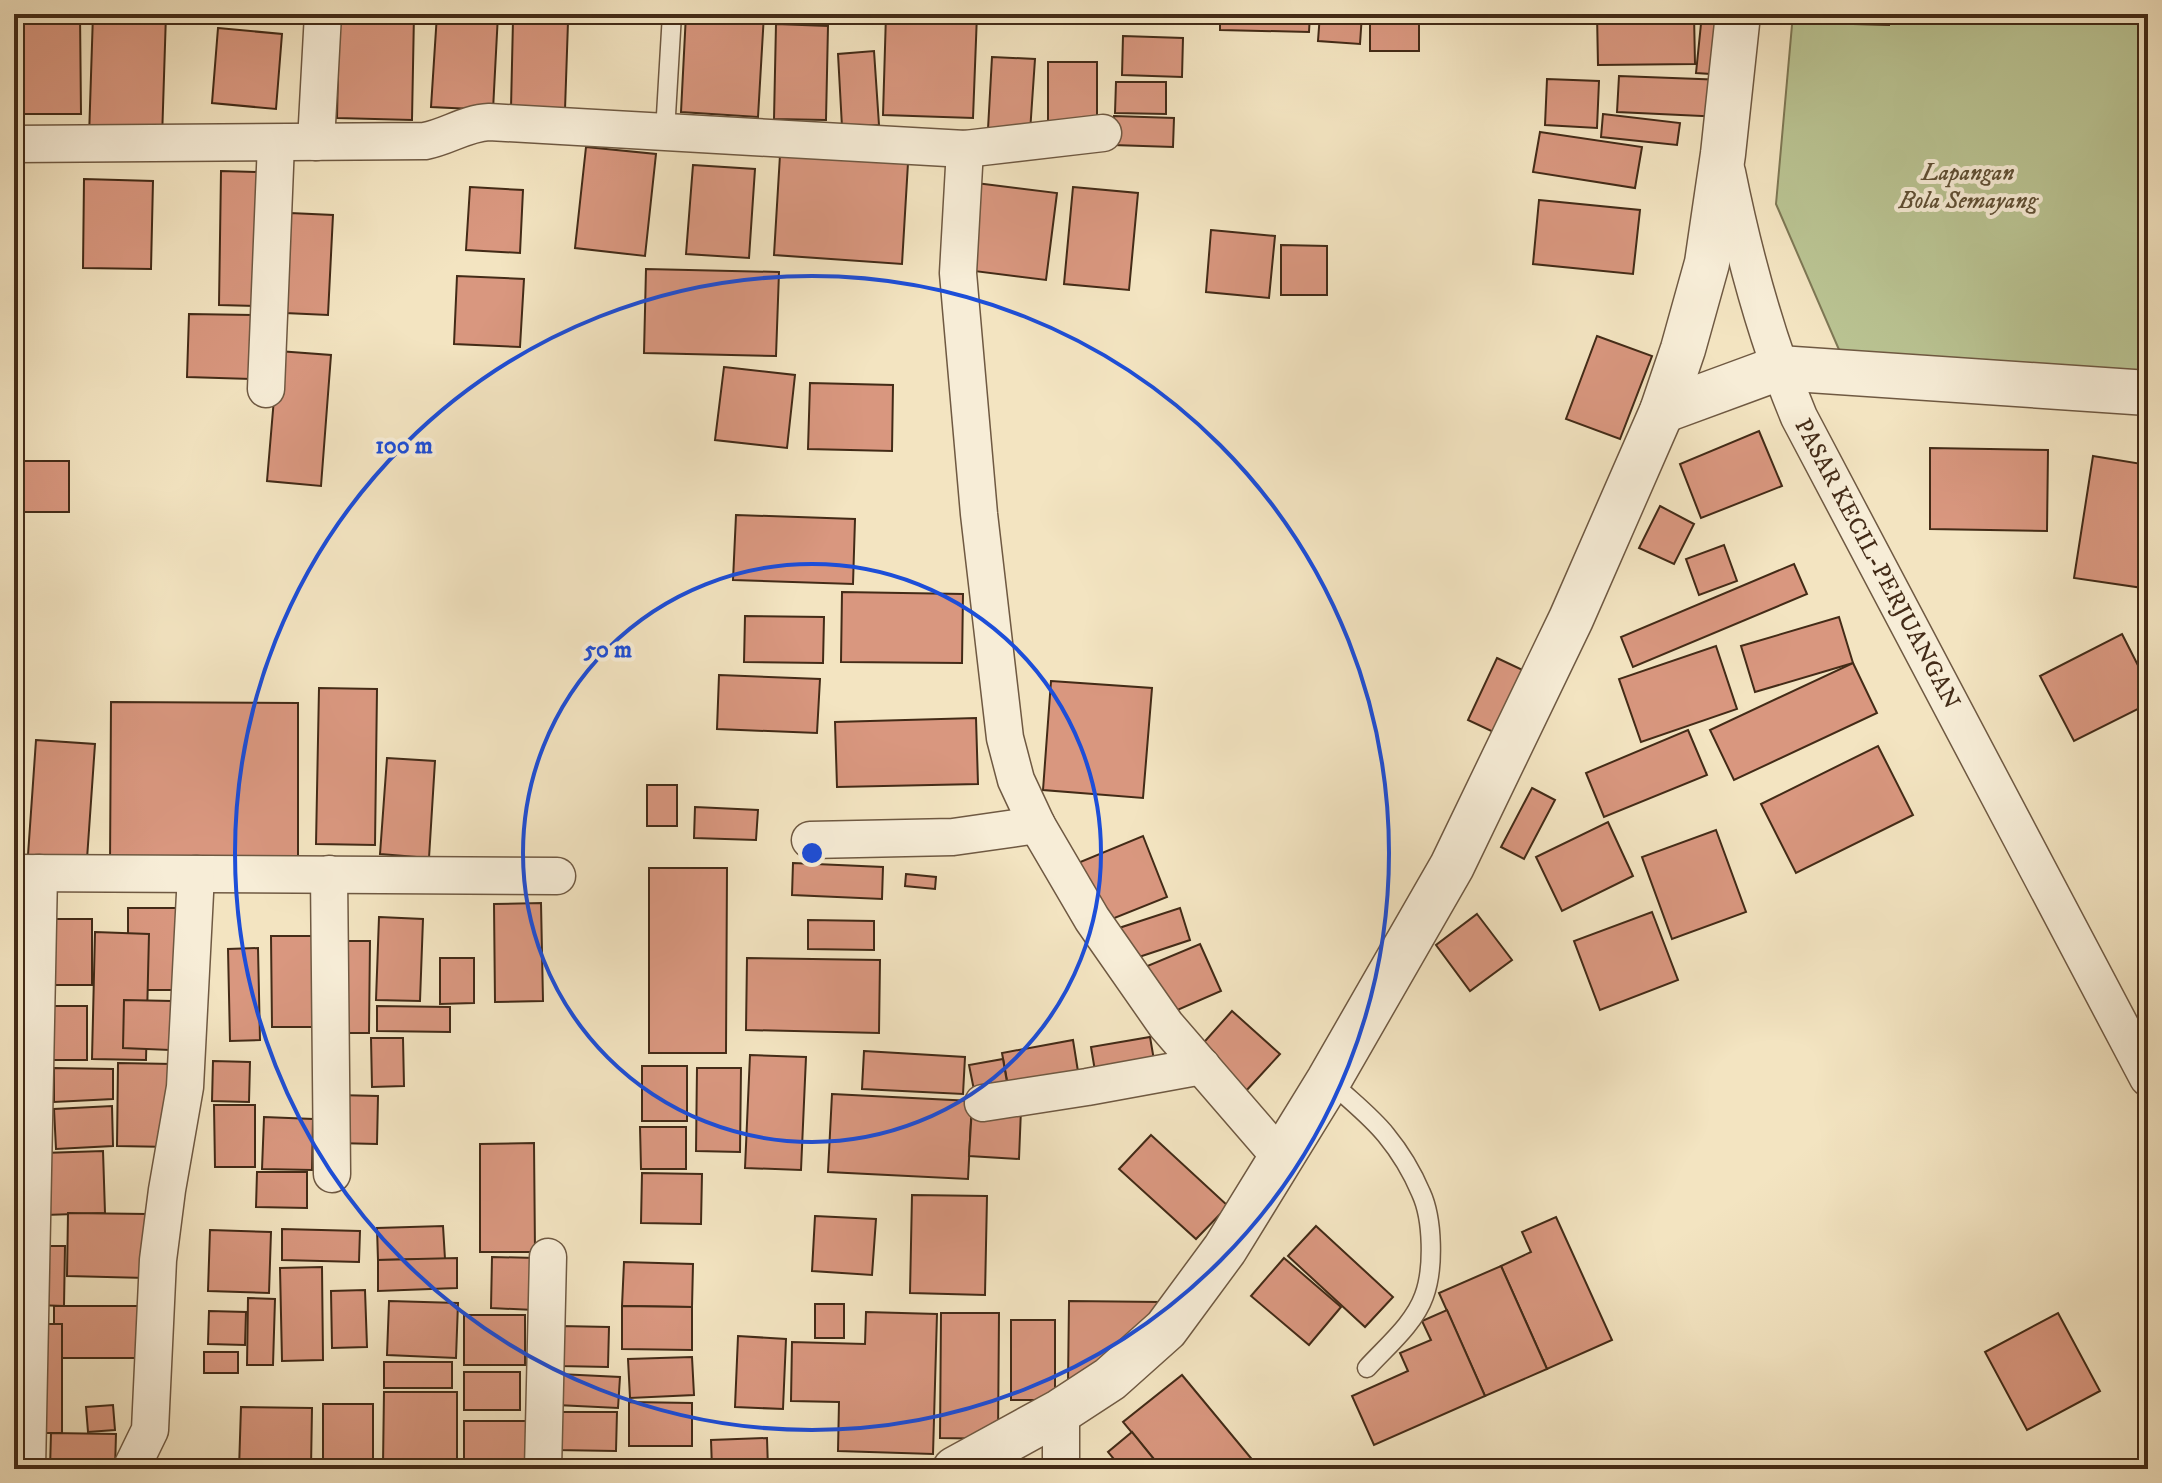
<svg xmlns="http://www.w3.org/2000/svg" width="2162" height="1483" font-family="'IM FELL DW Pica',serif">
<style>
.green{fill:#bac493;stroke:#7e7855;stroke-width:2}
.building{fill:#d9977f;stroke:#432b17;stroke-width:2}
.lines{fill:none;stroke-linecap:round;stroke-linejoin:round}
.service-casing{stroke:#6f5942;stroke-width:21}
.minor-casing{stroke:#6f5942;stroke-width:39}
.tertiary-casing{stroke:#6f5942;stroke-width:47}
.service{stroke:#f7edd7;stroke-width:18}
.minor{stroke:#f7edd7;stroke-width:36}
.tertiary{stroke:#f7edd7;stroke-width:44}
.ring{fill:none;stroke:#1d4ed8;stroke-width:4}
.labels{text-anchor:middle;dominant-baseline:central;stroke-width:8;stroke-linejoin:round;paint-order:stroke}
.park-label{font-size:24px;font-style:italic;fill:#615136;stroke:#f7edd7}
.street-label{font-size:24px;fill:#432b17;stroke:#f7edd7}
.centre{fill:#1d4ed8;stroke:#f7edd7;stroke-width:4}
.ring-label{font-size:24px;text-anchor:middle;font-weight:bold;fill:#1d4ed8;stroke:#f7edd7;stroke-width:8;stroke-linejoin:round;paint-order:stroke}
</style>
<rect width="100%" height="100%" fill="#f3e4c1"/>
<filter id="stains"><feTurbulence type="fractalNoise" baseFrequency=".0025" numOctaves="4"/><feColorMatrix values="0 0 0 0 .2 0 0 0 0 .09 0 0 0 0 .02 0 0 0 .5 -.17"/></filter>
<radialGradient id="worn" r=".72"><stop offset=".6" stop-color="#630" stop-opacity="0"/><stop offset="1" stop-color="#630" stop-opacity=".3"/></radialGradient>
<path class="green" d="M1793,14h355v357l-308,-19 -64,-148z"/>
<g class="building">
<path d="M14,14h66l1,100h-67z"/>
<path d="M93,14h73l-4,125 -73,-2z"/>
<path d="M176,14h52v3l-52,1z"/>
<path d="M339,14h75l-2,106 -75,-2z"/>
<path d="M437,14h61l-5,96 -62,-3z"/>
<path d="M686,14h78l-6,103 -77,-5z"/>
<path d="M886,14h91l-4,104 -90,-3z"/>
<path d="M1096,14h82v3l-82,2z"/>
<path d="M1220,14h90l-1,18 -89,-2z"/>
<path d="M1320,14h42l-2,30 -42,-3z"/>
<rect x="1370" y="14" width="49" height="37"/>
<path d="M1597,14h97l1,50 -97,1z"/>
<path d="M1702,14l30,3 -6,58 -30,-2z"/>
<path d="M1817,14h72v11l-72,-2z"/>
<path d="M513,20l55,2 -3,88 -54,-2z"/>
<path d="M776,24l52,2 -2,94 -52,-1z"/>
<path d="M218,28l64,6 -6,75 -64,-6z"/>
<path d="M1123,36l60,2 -1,39 -60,-2z"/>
<path d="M874,51l5,74 -37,2 -4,-73z"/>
<path d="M992,57l43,2 -5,73 -42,-3z"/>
<rect x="1048" y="62" width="49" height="65"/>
<path d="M1619,76l106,4 -2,37 -106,-5z"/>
<path d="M1547,79l52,2 -2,47 -52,-3z"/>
<path d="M1116,82h50v32l-51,-1z"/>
<path d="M1603,114l77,9 -3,22 -76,-8z"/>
<path d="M1114,116l60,2 -1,29 -60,-2z"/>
<path d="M1540,132l102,15 -7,41 -102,-16z"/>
<path d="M586,147l70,7 -11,102 -70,-8z"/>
<path d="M780,155l128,8 -6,101 -128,-9z"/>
<path d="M693,165l62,4 -6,89 -63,-4z"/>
<path d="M221,171l39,1 -2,134 -39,-1z"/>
<path d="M84,179l69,2 -2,88 -68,-1z"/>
<path d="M976,183l81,10 -11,87 -80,-10z"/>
<path d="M470,187l53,3 -3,63 -54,-3z"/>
<path d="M1073,187l65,6 -9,97 -65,-6z"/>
<path d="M1539,200l101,10 -7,64 -100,-10z"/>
<path d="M290,213l43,2 -5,100 -43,-2z"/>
<path d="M14,224h5l-5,61z"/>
<path d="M1211,230l64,6 -6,62 -63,-6z"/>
<path d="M1281,245l46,1v49h-46z"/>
<path d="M646,269l133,3 -3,84 -132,-3z"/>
<path d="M457,276l67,3 -4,68 -66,-3z"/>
<path d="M189,314l64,1 -2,64 -64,-2z"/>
<path d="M1597,336l55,20 -32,83 -54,-20z"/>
<path d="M278,351l53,4 -10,131 -54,-5z"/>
<path d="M724,367l71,8 -8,73 -72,-8z"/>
<path d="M810,383l83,2 -1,66 -84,-2z"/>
<path d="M1759,431l23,55 -81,32 -21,-54z"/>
<path d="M1930,448l118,2 -1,81 -117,-2z"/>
<path d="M2093,456l55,9v90l-5,33 -69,-10z"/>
<rect x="14" y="461" width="55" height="51"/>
<path d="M1660,506l34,18 -20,40 -35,-16z"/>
<path d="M736,515l119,4 -2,65 -120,-4z"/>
<path d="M1724,545l13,36 -38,14 -13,-36z"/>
<path d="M1794,564l13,30 -174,73 -12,-30z"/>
<path d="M842,592l121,2 -1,69 -121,-1z"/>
<path d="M745,616l79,1 -1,46 -79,-1z"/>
<path d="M1839,617l14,46 -98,29 -14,-46z"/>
<path d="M2122,634l26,51v19l-74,37 -34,-65z"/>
<path d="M1716,646l21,63 -96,33 -22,-63z"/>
<path d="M1497,658l36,17 -29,62 -36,-17z"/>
<path d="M1853,663l24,50 -143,67 -24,-50z"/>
<path d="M719,675l101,4 -3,54 -100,-4z"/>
<path d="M1051,681l101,7 -9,110 -100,-8z"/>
<path d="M319,688l58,1 -2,156 -59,-1z"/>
<path d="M111,702l187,1v163h-188z"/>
<path d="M976,718l2,66 -141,3 -2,-65z"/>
<path d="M1688,730l19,45 -103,42 -18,-44z"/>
<path d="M36,740l59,4 -8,115 -59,-4z"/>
<path d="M1878,746l35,69 -117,58 -35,-69z"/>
<path d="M387,758l48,3 -6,97 -49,-4z"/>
<rect x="647" y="785" width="30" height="41"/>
<path d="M1532,788l23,12 -31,59 -23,-12z"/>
<path d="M695,807l63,3 -2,30 -62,-2z"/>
<path d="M1608,822l25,54 -71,35 -26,-54z"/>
<path d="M1716,830l30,82 -74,27 -30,-82z"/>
<path d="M1143,836l24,61 -70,28 -24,-60z"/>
<path d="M793,863l90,4 -1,32 -90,-4z"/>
<path d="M649,868h78l-1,185h-77z"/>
<path d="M906,874l30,3 -1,12 -30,-3z"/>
<path d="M541,903l2,98 -48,1 -1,-98z"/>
<rect x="128" y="908" width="50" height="82"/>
<path d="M1180,908l10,32 -60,20 -11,-32z"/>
<path d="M1652,912l26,68 -78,30 -26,-69z"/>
<path d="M1477,914l35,46 -42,31 -34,-46z"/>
<path d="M379,917l44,2 -3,82 -44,-1z"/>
<path d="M45,919h47v66h-46z"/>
<path d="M808,920l66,1v29l-66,-1z"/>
<path d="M95,932l54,2 -3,126 -54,-1z"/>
<path d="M271,936h45l1,91h-45z"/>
<path d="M332,941h38l-1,92h-37z"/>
<path d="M1200,944l21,47 -55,24 -21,-48z"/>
<path d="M258,948l2,92 -30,1 -2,-92z"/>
<path d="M440,958h34v45l-34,1z"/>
<path d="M747,958l133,2 -1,73 -133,-3z"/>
<path d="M124,1000l48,1 -2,49 -47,-2z"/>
<rect x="41" y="1006" width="46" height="54"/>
<path d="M377,1006l73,1v25l-73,-1z"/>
<path d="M1232,1011l48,43 -35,38 -47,-43z"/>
<path d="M1150,1037l5,29 -59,11 -5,-30z"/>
<path d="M371,1038h32l1,48 -32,1z"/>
<path d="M1073,1040l7,44 -70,13 -8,-44z"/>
<path d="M864,1051l101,6 -2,37 -101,-5z"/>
<path d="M750,1055l56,2 -5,113 -56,-2z"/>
<path d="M1003,1059l6,35 -33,6 -7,-35z"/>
<path d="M213,1061l37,1 -1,40 -37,-1z"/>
<path d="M118,1063l55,1 -2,83 -54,-1z"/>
<rect x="642" y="1066" width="45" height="55"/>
<path d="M54,1068l59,1v30l-59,3z"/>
<path d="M697,1068h44l-1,84 -44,-1z"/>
<path d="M832,1094l140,7 -4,78 -140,-7z"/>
<path d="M337,1095l41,1 -1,48 -41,-1z"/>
<path d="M214,1105h41v62h-40z"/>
<path d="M112,1106l1,40 -57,3 -2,-40z"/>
<path d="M972,1107l49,2 -2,50 -50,-3z"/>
<path d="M264,1117l49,2 -1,51 -50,-1z"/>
<path d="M640,1127h46v42h-45z"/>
<path d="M1151,1135l77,71 -32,33 -77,-70z"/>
<path d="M534,1143l1,109h-55v-108z"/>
<path d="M103,1151l2,62 -60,2 -2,-62z"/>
<path d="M257,1172h50v36l-51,-1z"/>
<path d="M642,1173l60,1 -1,50 -60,-1z"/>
<path d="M912,1195l75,1 -2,99 -75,-2z"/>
<path d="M68,1213l79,1 -1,64 -79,-2z"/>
<path d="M815,1216l61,3 -4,56 -60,-4z"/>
<path d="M1556,1217l56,123 -65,29 -46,-103 30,-14 -9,-20z"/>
<path d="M443,1226l2,33 -67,1 -1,-32z"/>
<path d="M1316,1226l77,71 -28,30 -77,-71z"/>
<path d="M282,1229l78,2 -1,31 -77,-2z"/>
<path d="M210,1230l61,2 -2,61 -61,-2z"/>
<path d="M38,1246h27l-1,60 -28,-1z"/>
<path d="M492,1257l43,1 -1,52 -43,-2z"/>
<path d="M457,1258v30l-79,3v-31z"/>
<path d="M1284,1258l57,49 -32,38 -58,-49z"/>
<path d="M624,1262l69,2 -1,43 -70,-1z"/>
<path d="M1501,1266l46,103 -62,27 -46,-103z"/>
<path d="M322,1267l1,93 -41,1 -2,-93z"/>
<path d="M365,1290l2,57 -35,1 -1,-57z"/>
<path d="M248,1298l27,1 -2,66h-26z"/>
<path d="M389,1301l69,2 -2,55 -69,-3z"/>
<path d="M1069,1301l92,1v17l-93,65z"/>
<rect x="815" y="1304" width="29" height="34"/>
<rect x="54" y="1306" width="90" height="52"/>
<path d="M622,1306l70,1v43l-70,-1z"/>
<path d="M1447,1310l38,86 -111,49 -22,-49 56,-25 -8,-18 31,-13 -9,-19z"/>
<path d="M209,1311l37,1 -1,33 -37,-1z"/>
<path d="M866,1312l71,2 -4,140 -95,-3 1,-49 -48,-1 1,-59 73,2z"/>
<path d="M941,1313h58l-1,126 -58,-1z"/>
<path d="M2058,1313l42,78 -73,39 -42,-78z"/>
<rect x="464" y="1315" width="61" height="50"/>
<rect x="1011" y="1320" width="44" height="80"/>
<rect x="34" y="1324" width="28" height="109"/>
<path d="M561,1326l48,1 -1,40 -48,-1z"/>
<path d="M738,1336l48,3 -3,70 -48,-2z"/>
<rect x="204" y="1352" width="34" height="21"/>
<path d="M692,1357l2,38 -64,3 -2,-39z"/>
<rect x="384" y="1362" width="68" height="26"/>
<rect x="464" y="1372" width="56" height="38"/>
<path d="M559,1374l61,3 -2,31 -61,-3z"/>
<path d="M1182,1375l78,94h-98l-39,-47z"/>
<path d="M384,1392h73v72h-74z"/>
<path d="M629,1402l63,1v43h-63z"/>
<rect x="323" y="1404" width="50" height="58"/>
<path d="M113,1405l2,25 -27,2 -2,-25z"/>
<path d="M241,1407l71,1 -1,61h-72z"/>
<path d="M556,1412h61l-1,39 -61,-1z"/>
<rect x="464" y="1421" width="65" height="46"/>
<path d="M1132,1432l30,37h-40l-14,-17z"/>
<path d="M51,1433l65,1 -1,35h-65z"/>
<path d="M767,1438l1,31h-56l-1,-29z"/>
<path d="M615,1460v9h-59v-8z"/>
<rect x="805" y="1462" width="31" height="7"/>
<rect x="836" y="1462" width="41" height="7"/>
<path d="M623,1466l40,2v1h-40z"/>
</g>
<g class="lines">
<g class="service-casing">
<g id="service">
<path d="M665,132l7,-118"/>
<path d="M1329,1080c18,18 41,35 57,55 14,17 27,39 35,58 12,26 13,76 3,103 -10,28 -37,50 -57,72"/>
</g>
</g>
<g class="minor-casing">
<g id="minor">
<path d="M316,142l7,-128"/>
<path d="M14,144l411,-3c22,-4 41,-18 64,-19l476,27 138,-16"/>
<path d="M965,149l-7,124 21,241 26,224 11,42 21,45 55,94 74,106 115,133"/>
<path d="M1727,172c17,84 39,166 72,245l349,661"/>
<path d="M266,389l10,-246"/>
<path d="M810,840l143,-3 84,-12"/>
<path d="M14,873l543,3"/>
<path d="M329,874l3,300"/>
<path d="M983,1103l104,-16 115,-21"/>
<path d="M1061,1411v58"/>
<path d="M27,1469l12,-596"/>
<path d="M131,1469l19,-39 8,-170 9,-70 18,-103 11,-213"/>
<path d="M543,1469l5,-212"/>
</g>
</g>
<g class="tertiary-casing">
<g id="tertiary">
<path d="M1662,411l117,-43 369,25"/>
<path d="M955,1469l106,-58 49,-32 56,-50 59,-80 104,-169 123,-214 119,-247 91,-208 21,-62 24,-86 16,-109 15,-140"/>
</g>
</g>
<use href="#service" class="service"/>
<use href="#minor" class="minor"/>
<use href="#tertiary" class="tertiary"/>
</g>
<g class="ring">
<circle cx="812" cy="853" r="289"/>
<circle cx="812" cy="853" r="577"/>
</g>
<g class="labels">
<g class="park-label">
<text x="1968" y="173">Lapangan<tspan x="1968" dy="28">Bola Semayang</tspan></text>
</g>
<g class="street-label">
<text transform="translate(1877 564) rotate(62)">PASAR KECIL-PERJUANGAN</text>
</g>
</g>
<circle cx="812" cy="853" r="12" class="centre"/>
<g class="ring-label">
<text x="404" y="453">100 m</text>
<text x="608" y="657">50 m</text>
</g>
<rect width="2162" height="1483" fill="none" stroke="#f3e4c1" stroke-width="48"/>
<rect x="16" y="16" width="2130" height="1451" fill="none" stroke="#432b17" stroke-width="4"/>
<rect x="24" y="24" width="2114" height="1435" fill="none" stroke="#432b17" stroke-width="2"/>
<rect width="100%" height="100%" filter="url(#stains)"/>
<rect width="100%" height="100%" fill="url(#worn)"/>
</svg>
